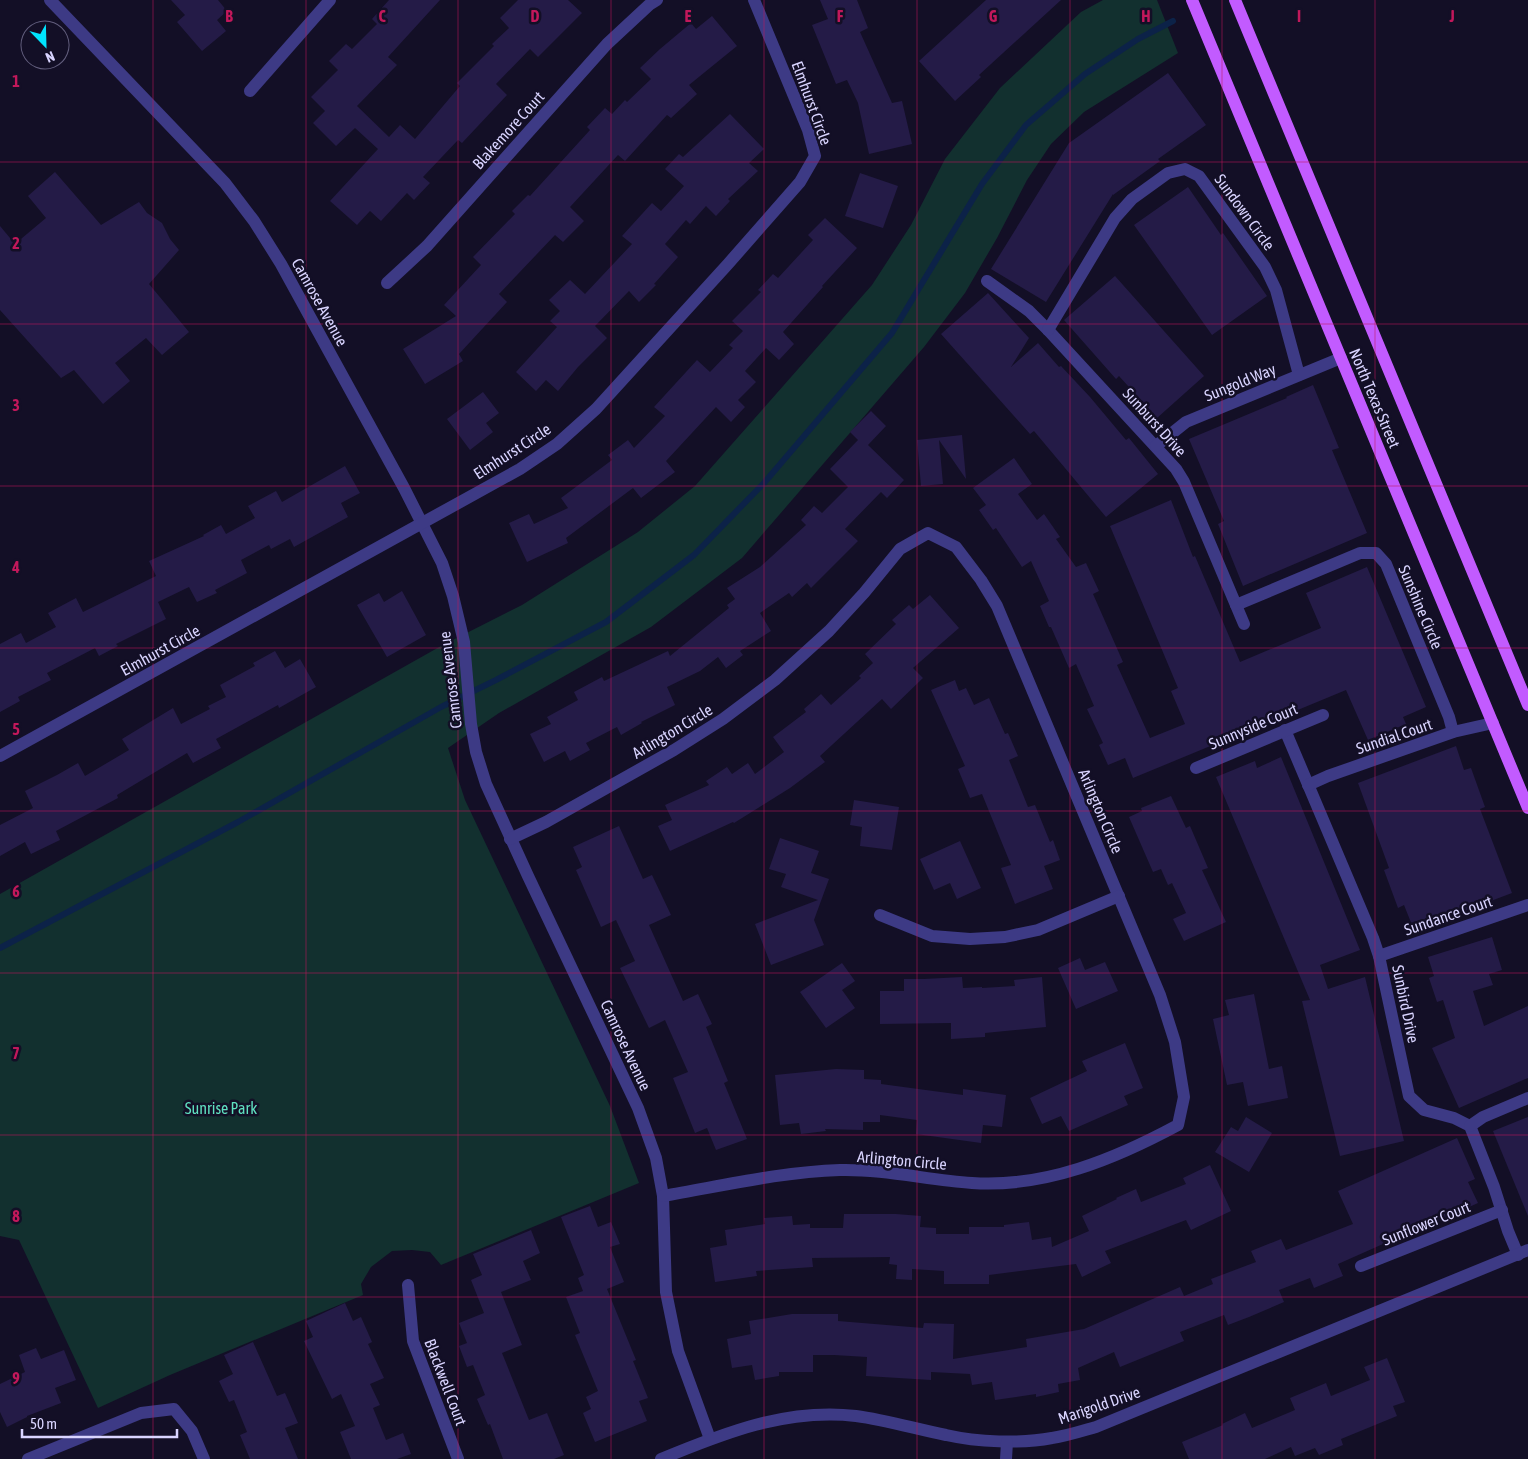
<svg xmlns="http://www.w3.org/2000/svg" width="1528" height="1459" font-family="'Asap Condensed',sans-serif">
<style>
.green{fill:#12302f}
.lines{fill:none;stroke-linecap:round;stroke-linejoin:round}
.stream{stroke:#0c2248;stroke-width:6}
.building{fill:#241b47}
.minor{stroke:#3d3a85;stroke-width:12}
.major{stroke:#c25bff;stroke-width:12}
.grid{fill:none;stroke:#c2185b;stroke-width:1;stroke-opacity:0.55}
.labels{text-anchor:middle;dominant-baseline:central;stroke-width:5;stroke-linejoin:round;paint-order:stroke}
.street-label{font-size:16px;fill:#d9d4ff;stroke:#130f26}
.park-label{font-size:16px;fill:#5fe0c0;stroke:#130f26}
.grid-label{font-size:16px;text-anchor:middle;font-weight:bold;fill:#c2185b;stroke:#130f26;stroke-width:5;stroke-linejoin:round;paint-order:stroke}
</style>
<rect width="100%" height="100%" fill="#130f26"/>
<path class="green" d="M1103,0h54l21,53 -94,59 -33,32 -24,36 -30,58 -32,55 -41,54 -182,211 -91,69 -152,86 -51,35 17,52 145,306 29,77 -198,82 -11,-13 -18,-2 -20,1 -21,16 -10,17 2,11 -193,80 -72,33 -79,-168 -19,-4v-342l441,-248 81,-41 116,-73 57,-46 177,-201 39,-60 34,-66 55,-71 81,-76z"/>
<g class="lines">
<path class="stream" d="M0,948l238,-126 203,-115 55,-27 110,-58 88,-67 70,-72 128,-150 90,-149 44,-59 59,-51 53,-35 35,-18"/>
</g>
<g class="building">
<path d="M171,0h47l9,11 -10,9 9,11 -24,20 -25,-29 8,-7z"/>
<path d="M389,0h51l-52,57 9,8 -40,41 32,31 11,-12 15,14 45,-53 -3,-3 37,-37 -2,-2 17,-16 -9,-10 18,-18h50l14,13 -44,44 -8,-8 -34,35 11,11 -45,48 -4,-3 -35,37 7,6 -16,17 -7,-7 -26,28 -11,-10 -13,14 -27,-24 48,-52 -23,-21 -19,18 -23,-23 12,-12 -14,-14 27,-27 -9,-9 17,-17 6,5 25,-25 -5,-5z"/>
<path d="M820,0h37l11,28 -8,4 32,71 10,-2 10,43 -43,10 -11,-51 -11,-23 -11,4 -24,-59 16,-6z"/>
<path d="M986,0h75l-82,75 2,2 -26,24 -36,-40z"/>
<path d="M712,16l25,30 -48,39 8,9 -26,24 -4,-3 -42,46 -7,-6 -48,52 14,14 -21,21 -8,-7 -56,59 8,8 -48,52 4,7 -38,23 -22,-35 53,-33 -12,-11 37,-40 -8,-8 42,-43 -3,-3 16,-16 2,1 60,-66 -3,-3 18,-19 7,6 13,-14 2,2 24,-23 -11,-11 20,-19 31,-26 5,6z"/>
<path d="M1168,73l38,52 -48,34 2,2 -47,34v-1l-67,108 -55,-33 78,-126z"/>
<path d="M730,114l34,35 -15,14 9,8 -30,28 2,2 -14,15 -10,-10 -16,18 -4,-4 -21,24 13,13 -24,27 2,1 -17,17 -10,-11 -34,35 12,12 -29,29 -20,24 -12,-11 -10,11 -20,-19 41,-45 -7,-6 10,-10 -11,-11 21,-20 15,14 47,-50 -10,-8 30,-33 9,8 23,-25 -19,-17 14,-15 4,3z"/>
<path d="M55,172l46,53 38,-23 8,11 15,10 8,16 9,11 -30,34 40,48 -27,23 -16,-17 -31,25 15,18 -27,23 -29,-34 -13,8 -61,-68v-84l15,18 31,-26 -18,-22z"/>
<path d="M860,173l38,13 -15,42 -38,-12z"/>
<path d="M1188,187l33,48 2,-2 44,63 -55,39 -78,-110z"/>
<path d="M825,218l32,30 -35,38 1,1 -40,45 11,12 -15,16 -13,-12 -21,23 11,11 -18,18 7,7 -14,15 -15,-15 -50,54 9,11 -34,26 -8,-10 -67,50 2,5 -41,19 -18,-39 20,-9 5,10 34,-16 -7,-10 51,-38 -4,-5 20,-15 6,8 31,-32 -11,-9 43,-47 13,12 23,-24 -4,-3 14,-14 -11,-10 29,-29 -3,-2 15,-16 5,4 35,-38 -5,-5z"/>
<path d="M1115,276l89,100 -47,42 -38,-42 -3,3 -52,-59z"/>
<path d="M988,293l41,45 -18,29 27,-24 21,24 2,-1 29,31 36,43 3,-2 29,36 -52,43 -72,-86 -4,3 -89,-100z"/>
<path d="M1313,385l26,63 -7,2 35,83 -124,53 -25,-62 6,-3 -35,-82 98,-41 -1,-1z"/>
<path d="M483,392l16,21 -13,10 7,9 -23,18 -23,-31z"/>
<path d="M871,411l15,15 -18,19 36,35 -17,18 -6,-6 -36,37 13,12 -47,47 -4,-5 -15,14 -3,-4 -29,20 11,18 -31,20 3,4 -17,13 -8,-11 -18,14 -33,16 8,18 -34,17 1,1 -21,12 -4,-8 -31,16 4,7 -20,11 -5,-10 -21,11 -14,-28 21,-10 -4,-7 31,-17 -4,-8 28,-15 2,4 64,-30 2,5 59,-48 -2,-3 8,-6 -8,-11 33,-21 46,-42 -5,-5 13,-14 8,7 26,-26 -18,-18 28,-29 -8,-8z"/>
<path d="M962,435l4,44 -27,-39 4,44 -22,2 -4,-46z"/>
<path d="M1014,458l18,26 -14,10 19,26 7,-6 16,23 -4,2 20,28 10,-4 13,28 -6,3 30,68 -6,3 33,73 35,-14 -14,-33 7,-3 -68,-162 61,-26 22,57 2,-1 45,106 81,-34 -15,-35 61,-26 59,140 -23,10 3,7 -38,16 -22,-50 -213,88 -8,-20 -17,7 -9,-20 4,-2 -16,-34 7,-3 -18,-42 -7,4 -18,-41h-2l-9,-21 9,-5 -18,-40 -9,6 -26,-39 -3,2 -14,-20 7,-5 -13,-17z"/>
<path d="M345,466l15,27 -19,10 7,14 -54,30 -4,-8 -19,10 -2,-4 -28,15 6,13 -32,17 2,3 -20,9 -8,-15 -31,15 8,17 -50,25 2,2 -19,10 -4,-8 -48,25 4,7 -33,17 2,4 -20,11v-68l21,-11 5,10 30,-16 -8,-14 28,-15 7,14 73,-36 -7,-15 55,-25 -1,-1 18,-10 5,9 29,-16 -7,-12 28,-15 6,11z"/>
<path d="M402,591l24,44 -39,22 -30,-52 22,-12 5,9z"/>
<path d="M930,595l29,33 -46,40 10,10 -32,31 -9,-10 -62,57 5,6 -35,26 -56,35 -1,-1 -63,29 -12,-25 14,-6 -7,-15 44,-20 -3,-4 21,-14 5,7 16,-11 7,11 29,-22 -11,-15 33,-25 -2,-3 17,-15 10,11 30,-27 -2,-2 14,-13 -8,-9 31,-30 -4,-4 17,-15 4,4z"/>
<path d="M275,651l10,17 15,-9 16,28 -37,21 -1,-3 -62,34 5,9 -28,15 -6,-10 -70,42 1,3 -62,33 4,9 -29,14 -6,-12 -25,14v-31l33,-17 -8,-17 32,-16 21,-12 7,13 44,-26 -7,-11 51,-31 8,16 29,-15 -2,-3 18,-9 -6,-12 35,-19 -2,-3z"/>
<path d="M955,680l4,11 7,-3 8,17 15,-7 16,36 3,-1 10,23 -9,4 19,47 7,-2 15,37 3,-2 7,20 -16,6 9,23 -38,15 -14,-36 10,-3 -29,-71 -12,4 -12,-29 7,-3 -34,-76z"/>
<path d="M1456,746l8,24 7,-2 14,39 -5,2 32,84 -98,37 -10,-25 -6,3 -14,-38 5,-2 -31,-85z"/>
<path d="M1281,757l79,193 -40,15 8,24 37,-12 39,164 -64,15 -38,-155 8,-1 -94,-223 39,-16 2,7z"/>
<path d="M1171,796l15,32 4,-2 18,42 -6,2 24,52 -42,19 -11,-22 13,-6 -14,-30 -4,2 -7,-16 -8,3 -24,-55 13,-6 -1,-3z"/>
<path d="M854,800l45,7 -7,43 -32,-4 2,-19 -12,-2z"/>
<path d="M619,826l24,53 9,-4 19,40 -22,10 34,76 15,-7 14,30 -6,3 22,54 -4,2 23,56 -31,11 -9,-22 -12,5 -22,-55 15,-6 -23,-52 -16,8 -29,-60 15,-7 -19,-41 -15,7 -25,-57 6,-3 -9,-20z"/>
<path d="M780,838l39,13 -8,22 18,6 -15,41 10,25 -53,20 -16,-41 63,-24 -37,-13 5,-13 -17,-5z"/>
<path d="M960,841l21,47 -24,11 -7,-16 -16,7 -14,-31z"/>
<path d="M1492,937l10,33 -13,4 4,11 -20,6 11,35 44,-20v72l-69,30 -27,-60 23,-10 -12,-38 -6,2 -8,-24 5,-2 -6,-19z"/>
<path d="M1080,958l5,12 20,-8 13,29 -42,18 -18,-41z"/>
<path d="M842,963l13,18 -13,9 13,18 -29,20 -26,-36z"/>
<path d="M962,977l1,11 19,-1v1l33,-2 -1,-6 28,-3 4,50 -61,6v4l-34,2v-16l-71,1v-33h24v-12h20z"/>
<path d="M1254,994l15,75 13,-3 6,32 -40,8 -5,-24 -16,3 -14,-66 16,-4 -4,-15z"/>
<path d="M1125,1043l18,45 -19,8 4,9 -59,26 -8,-15 -19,8 -12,-26 57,-27 -5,-10z"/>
<path d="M836,1069l28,1v9l17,1v4l82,11v-6l43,6 -4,32 -19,-2 -2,18 -65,-9 1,-14 -37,-5v7h-17v8l-38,-1 1,2 -25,3 -2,-11 -19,2 -5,-50z"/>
<path d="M1246,1117l26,16 -23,39 -34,-20 16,-25 7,4z"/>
<path d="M1528,1117v99l-35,-85z"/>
<path d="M1457,1138l18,41 -7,3 10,21 -40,18 -1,-1 -99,44 5,12 -29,12 -4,-10 -31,12 5,12 -35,15 -21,8 -4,-10 -44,17 4,9 -64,26 -6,-15 -36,16 2,12 -22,4 1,8 -23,5v-3l-41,6 -3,-18 -20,3 -2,-11 -39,-2v8l-65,-4 1,-19 -33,-2h-21v17h-34v4l-24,4 -3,-15 -20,3 -5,-29 24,-5 -2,-13 43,-7h46v7l85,7 1,-5 30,1 -1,35 74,-12 -1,-8 58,-10 96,-42 4,9 29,-12 -2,-5 45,-17 -5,-11 30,-12 5,11 67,-26 -15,-33z"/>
<path d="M1210,1165l21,46 -40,19 -5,-10 -81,31 6,12 -29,14 -6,-13 -87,11v9h-45v-13l-32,-2v11l-16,-1 1,-14 -8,-1 1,-7 -78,1 1,9 -57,4 1,5 -42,6 -5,-34 17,-3 -2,-15 40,-6 -1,-6 28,-2 1,9 17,-1v4h33l1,-14h52l25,2 -1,11 16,1v6h33v-7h35v-2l25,-3 3,18 19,-3 1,10 37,-16 -7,-15 35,-17 -1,-1 20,-9 5,13 45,-18 -3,-6z"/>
<path d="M590,1206l8,21 13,-5 9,22 -10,3 14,35 -17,7 29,71 -3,1 15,37 -9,3 8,20 -52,21 -12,-29 8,-4 -5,-12 12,-6 -23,-56 5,-2 -14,-36 17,-6 -5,-13 6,-3 -23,-58z"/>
<path d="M531,1230l9,23 -17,8 8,19 -30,12 21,53 -20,8 27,67 18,-7 17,42 -10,4h-51l-13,-35 -2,1 -11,-26 8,-4 -12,-30 -6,2 -8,-21 8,-3 -8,-20 25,-10 -13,-33 11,-5 -9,-21z"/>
<path d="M345,1303l8,18 8,-4 11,25 -4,2 16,34 -14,6 10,21 -7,3 13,32 17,-7 8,21 -14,5h-46l-11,-27 15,-6 -14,-32 -9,5 -28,-58 9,-4 -7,-16z"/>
<path d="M253,1342l24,54 8,-3 13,30 -13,5 13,31h-48l-10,-24 7,-3 -13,-32 -5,2 -10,-21 14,-7 -9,-19z"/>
<path d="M36,1348l5,11 23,-9 12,30 -21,8 6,15 -34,13v1l-20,10 -7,-15v-28l25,-12 -6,-17z"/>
<path d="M1387,1358l18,44 -12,4 4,10 -56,23 2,6 -24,10 -4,-7 -20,8 -4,-9 -26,12h-76l-7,-17 41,-17 -1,-1 23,-11 7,15 43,-18 -5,-12 36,-15 5,13 39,-16 -6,-13z"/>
</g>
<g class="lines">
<g class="minor">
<path d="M50,0l175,183 29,38 27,43 123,224 38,75 11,33 11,46 7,82 5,28 10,32 42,92 110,232 18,50 7,38 3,96 12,59 32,88"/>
<path d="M250,91l80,-91"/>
<path d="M987,281l42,30 19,19 128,139 8,13 60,142"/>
<path d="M387,283l40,-37 180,-202 42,-39 8,-5"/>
<path d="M1048,330l67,-112 17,-19 36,-26 17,-4 14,7 66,91 11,23 23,85"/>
<path d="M1156,446l30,-24 155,-64"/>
<path d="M1236,605l124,-52h16l10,11 63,153 4,15"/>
<path d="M1285,730l88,208 6,18 30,140 15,14 30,8 16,8 24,61 14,44 10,24"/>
<path d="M0,756l520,-287 37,-25 39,-35 132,-145 72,-82 15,-26 -7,-26 -54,-130"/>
<path d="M1196,768l127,-53"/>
<path d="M1308,785l20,-9 125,-44 40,-9"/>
<path d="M510,839l36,-17 128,-72 49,-31 52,-39 54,-49 35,-38 36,-44 28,-16 28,14 25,33 16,26 163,389 15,47 9,55 -6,28c-63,34 -133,63 -206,58 -44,-3 -88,-14 -132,-13 -60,2 -118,16 -177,26"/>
<path d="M880,915l52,21 38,3 35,-2 33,-7 81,-34"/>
<path d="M1379,956l149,-51"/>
<path d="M1470,1126l13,-9 45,-19"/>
<path d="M1361,1266l141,-56"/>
<path d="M408,1285l5,56 45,118"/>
<path d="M28,1459l113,-46 33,-4 18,22 12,28"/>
<path d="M661,1459c63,-26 125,-51 195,-43 30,4 60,13 90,19 31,7 75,9 106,3 15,-2 30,-7 44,-11l432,-177"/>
<path d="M1006,1459l1,-17"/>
</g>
<g class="major">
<path d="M1192,0l336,808"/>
<path d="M1235,0l293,705"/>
</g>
</g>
<path class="grid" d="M153,0v1459M306,0v1459M458,0v1459M611,0v1459M764,0v1459M917,0v1459M1070,0v1459M1222,0v1459M1375,0v1459M0,162h1528M0,324h1528M0,486h1528M0,648h1528M0,811h1528M0,973h1528M0,1135h1528M0,1297h1528"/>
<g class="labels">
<g class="street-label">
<text transform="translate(812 103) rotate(70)">Elmhurst Circle</text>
<text transform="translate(508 130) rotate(-48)">Blakemore Court</text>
<text transform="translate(1245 212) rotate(54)">Sundown Circle</text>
<text transform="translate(320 302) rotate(61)">Camrose Avenue</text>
<text transform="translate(1240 382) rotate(-22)">Sungold Way</text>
<text transform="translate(1375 398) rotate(67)">North Texas Street</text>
<text transform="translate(1155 422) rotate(48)">Sunburst Drive</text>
<text transform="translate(512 451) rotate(-33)">Elmhurst Circle</text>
<text transform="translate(1421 607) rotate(67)">Sunshine Circle</text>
<text transform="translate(160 650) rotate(-29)">Elmhurst Circle</text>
<text transform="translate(450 680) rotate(-97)">Camrose Avenue</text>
<text transform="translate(1253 726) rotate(-23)">Sunnyside Court</text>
<text transform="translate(672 731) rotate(-31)">Arlington Circle</text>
<text transform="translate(1394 736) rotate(-19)">Sundial Court</text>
<text transform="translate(1101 811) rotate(67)">Arlington Circle</text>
<text transform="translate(1448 915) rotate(-19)">Sundance Court</text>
<text transform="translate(1406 1004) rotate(78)">Sunbird Drive</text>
<text transform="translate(626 1045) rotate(65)">Camrose Avenue</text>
<text transform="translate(902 1160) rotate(5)">Arlington Circle</text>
<text transform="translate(1426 1223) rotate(-22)">Sunflower Court</text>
<text transform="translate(446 1382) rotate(69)">Blackwell Court</text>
<text transform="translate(1099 1405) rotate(-19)">Marigold Drive</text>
</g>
<g class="park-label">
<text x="221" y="1108">Sunrise Park</text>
</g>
</g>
<g class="grid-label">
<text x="229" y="22">B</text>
<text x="382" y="22">C</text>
<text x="535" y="22">D</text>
<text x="688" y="22">E</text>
<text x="840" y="22">F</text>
<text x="993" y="22">G</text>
<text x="1146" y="22">H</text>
<text x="1299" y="22">I</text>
<text x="1452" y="22">J</text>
<text x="16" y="87">1</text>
<text x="16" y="249">2</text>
<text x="16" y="411">3</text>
<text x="16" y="573">4</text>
<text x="16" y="735">5</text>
<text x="16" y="897">6</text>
<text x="16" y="1059">7</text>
<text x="16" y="1222">8</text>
<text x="16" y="1384">9</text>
</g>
<g transform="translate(45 45) rotate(157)"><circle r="24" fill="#130f26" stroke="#625e7d"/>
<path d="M0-4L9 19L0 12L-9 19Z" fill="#00e5ff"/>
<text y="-8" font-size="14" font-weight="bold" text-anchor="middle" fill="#d9d4ff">N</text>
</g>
<path d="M22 1429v8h155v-8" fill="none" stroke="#d9d4ff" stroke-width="2.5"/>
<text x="30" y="1429" font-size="15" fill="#d9d4ff" stroke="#130f26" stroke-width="4" paint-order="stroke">50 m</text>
</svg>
